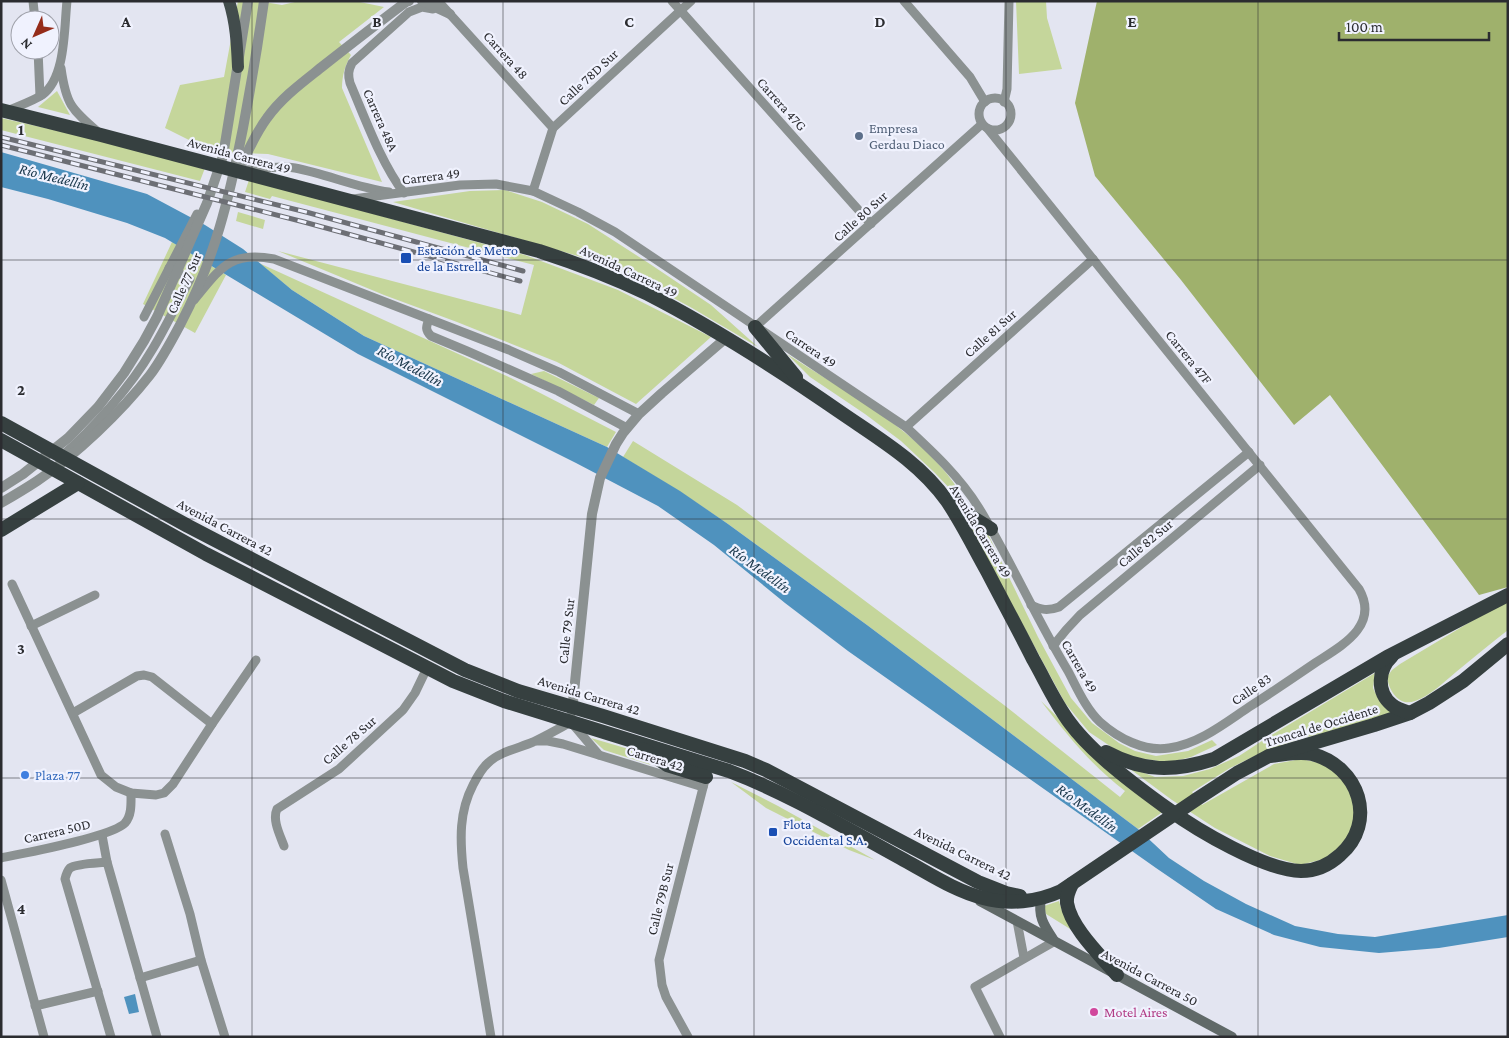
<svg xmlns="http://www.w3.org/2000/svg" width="1509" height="1038" font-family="'Crimson Pro',serif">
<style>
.green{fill:#c5d69b}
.forest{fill:#9fb16c}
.water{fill:#4f92be}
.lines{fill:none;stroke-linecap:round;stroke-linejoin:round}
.minor{stroke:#8b9191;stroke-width:9}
.tertiary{stroke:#8b9191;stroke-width:10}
.secondary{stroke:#606968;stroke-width:10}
.primary{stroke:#424c4c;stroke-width:12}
.trunk{stroke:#364040;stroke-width:14}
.rail-casing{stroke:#6d6f75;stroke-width:5}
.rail{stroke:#f0f2fe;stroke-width:3;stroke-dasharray:9;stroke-linecap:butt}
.grid{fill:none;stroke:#2b2c30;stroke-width:1;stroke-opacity:0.55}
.service-dot{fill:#5c6f8a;stroke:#f0f2fe;stroke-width:2}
.transit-dot{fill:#1a4fb4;stroke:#f0f2fe;stroke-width:2}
.shop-dot{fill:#3f7fe0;stroke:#f0f2fe;stroke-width:2}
.hotel-dot{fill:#d1479c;stroke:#f0f2fe;stroke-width:2}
.labels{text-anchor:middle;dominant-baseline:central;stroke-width:4.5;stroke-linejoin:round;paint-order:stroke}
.street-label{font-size:14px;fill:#2b2c30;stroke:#f0f2fe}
.service-label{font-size:14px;fill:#4e5e75;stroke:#f0f2fe;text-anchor:start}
.transit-label{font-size:14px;fill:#164399;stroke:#f0f2fe;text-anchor:start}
.shop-label{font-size:14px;fill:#366cbe;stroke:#f0f2fe;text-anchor:start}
.hotel-label{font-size:14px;fill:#b23c85;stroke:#f0f2fe;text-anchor:start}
.water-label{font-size:15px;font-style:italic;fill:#173549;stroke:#f0f2fe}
.grid-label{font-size:16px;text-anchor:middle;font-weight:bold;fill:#2b2c30;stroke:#f0f2fe;stroke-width:4.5;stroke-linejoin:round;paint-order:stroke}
</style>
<rect width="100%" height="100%" fill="#e3e5f1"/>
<g class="green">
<path d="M238,1h20l24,4 17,-4h56l29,6 -45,35 12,13c-6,11 -9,20 -9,33l40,94 -114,-28 -50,-2 -23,-9 -30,-15 15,-43 44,-8z"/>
<path d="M1016,1h30l1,17 15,51 -43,5z"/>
<path d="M57,91l13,24 -32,-8z"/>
<path d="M1,118l97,22 107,28 -5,13 -199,-51z"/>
<path d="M249,180l276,75 93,35 93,47 -75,67 -79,-42 -100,-40 -73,-27 -106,-44 243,64 13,-50 -262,-69 -2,3 -25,-7z"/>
<path d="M505,190l37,12 46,22 62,40 61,41 47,42 -66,-39 -50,-27 -54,-22 -195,-57 77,-11z"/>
<path d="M238,212l27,8 -2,9 -27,-8z"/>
<path d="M172,242l54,33 -31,58 -52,-29z"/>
<path d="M259,263l252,115 105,54 -9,15 -243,-111 -72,-46z"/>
<path d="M787,354c54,35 120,70 160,120 9,11 16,24 23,36l-35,-37 -34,-32 -36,-27 -55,-37z"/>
<path d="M544,371l55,27 -5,7 -63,-31z"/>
<path d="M633,441l104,64 267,200 116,92 5,-6c-34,-26 -58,-56 -84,-90l47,46 76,64 -26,18 -271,-204 -139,-101 -49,-33 -56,-34z"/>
<path d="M971,529l17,5 50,103 33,61 21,25 27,20 16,8 21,5 32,-5 24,-11 5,5 -26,12 -16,4h-17l-25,-4 -17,-7 -27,-18 -24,-29z"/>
<path d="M1508,602v28c-18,14 -35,28 -52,42 -12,10 -26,24 -41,29 -16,6 -26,-10 -28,-24l5,-7 8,-6 90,-54z"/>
<path d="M1375,673l-2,15 5,10 16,16 -49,15 -43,9 -39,14 -33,16 -38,24 10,13 72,-41 27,-5 19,4 19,11 12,16 4,30 -7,17 -11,12 -13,10 -24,6 -30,-9 -55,-28 -43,-28 -46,-34 29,11 28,-1 27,-7 29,-13 26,-17z"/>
<path d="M591,738l41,12 19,15 -47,-15z"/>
<path d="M731,782l47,24 97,54 -26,-10 -83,-42z"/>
<path d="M1059,901l3,10 13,21 -29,-18 -2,-8z"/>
</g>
<path class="forest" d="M1097,1h411v586l-29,8 -149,-200 -36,30 -113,-145 -86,-104 -20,-73z"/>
<g class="water">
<path d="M1,152l146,42 58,31 38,24 49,41 72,46 243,111 73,44 48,33 139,101 271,204 31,29 35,23 42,23 49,22 43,8 37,3 133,-22v22l-69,11 -60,5 -59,-6 -46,-12 -58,-26 -60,-41 -308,-217 -63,-48 -71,-58 -56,-39 -82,-43 -218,-109 -193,-116 -38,-15 -79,-24 -47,-12z"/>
<path d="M135,994l4,18 -10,2 -5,-17z"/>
</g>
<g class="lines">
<g class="minor">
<path d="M33,1l2,19"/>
<path d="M438,1l115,127"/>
<path d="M672,1l199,223"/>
<path d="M904,1l66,76 15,25"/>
<path d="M38,50l2,46"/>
<path d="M61,68c5,36 10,41 37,64"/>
<circle cx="995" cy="114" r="16"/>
<path d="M1004,102l3,-13 2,-88"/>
<path d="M7,111c11,-5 24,-9 35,-16 24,-17 22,-67 25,-94"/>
<path d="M245,170c16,-1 34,-5 50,-2 32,6 62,20 94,24"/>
<path d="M533,191l20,-63 138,-127"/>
<path d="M404,193c-23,-30 -39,-75 -54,-110 -2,-8 -2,-12 2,-20l57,-51 13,-5 11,2"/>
<path d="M353,199l107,-14 36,-1 37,7 45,21 37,20 291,195c27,25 54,50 73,81 32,53 57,110 89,163 9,17 18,38 32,51 18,16 44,30 69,26 30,-4 56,-25 80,-41 22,-14 44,-29 66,-44 26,-17 65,-37 44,-74l-371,-460"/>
<path d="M194,300c26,-31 36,-50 80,-41l235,91 50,22 80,42"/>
<path d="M144,317l53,-103"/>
<path d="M429,319c-3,8 -4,11 2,17l36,15 91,40 69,37"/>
<path d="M755,327l227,-203"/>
<path d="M906,427l187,-168"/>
<path d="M62,456c31,-27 69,-70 90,-106 14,-23 25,-47 38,-71l-21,-11"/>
<path d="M12,584l89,191 15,12 15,6 25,2 8,-2 9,-9 39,-60 44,-64"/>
<path d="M1031,605c10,5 17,6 28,2l190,-155"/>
<path d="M31,626l64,-31"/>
<path d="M1053,646l13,-16 14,-15 180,-150"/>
<path d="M73,713l64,-37 7,-1 8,2 60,47"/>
<path d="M537,741h11l15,3 140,43"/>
<path d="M165,834l25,80 11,46 24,77"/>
<path d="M102,835l5,27"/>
<path d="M284,846c-4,-11 -12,-26 -7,-37l62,-40 64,-59 12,-17 12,-25"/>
<path d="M1,858c23,-5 111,-21 124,-35 7,-8 6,-20 6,-30"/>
<path d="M1,880l43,157"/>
<path d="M1017,921l7,37"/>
<path d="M140,978l61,-18"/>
<path d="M35,1006l63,-15"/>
<path d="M111,1037l-46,-158c1,-4 2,-8 5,-11 7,-5 29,-5 37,-6l50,175"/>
<path d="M491,1037l-28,-169c-3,-29 -4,-56 10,-83 4,-8 8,-16 15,-22 11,-11 31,-15 45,-21 13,-6 25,-13 38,-20l28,33"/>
<path d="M688,1037l-22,-40 -4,-12 -3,-25 48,-188"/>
<path d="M1000,1037l-25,-50 80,-46"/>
</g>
<g class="tertiary">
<path d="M422,1l28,13"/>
<path d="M239,169c9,-17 16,-35 28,-51 15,-21 36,-36 56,-52 28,-22 55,-43 83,-64l3,-1"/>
<path d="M1,488l22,-14 45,-36 30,-31 26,-34 20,-32 13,-24 50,-114 16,-47 25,-155"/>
<path d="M1,503c12,-7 24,-14 36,-22 39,-26 84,-69 113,-106 12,-16 22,-35 31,-52 34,-65 48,-124 62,-195 8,-42 15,-84 21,-127"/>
<path d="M572,712l20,-198 8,-36 16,-34 7,-11 16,-19 23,-21 64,-55"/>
</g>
<g class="secondary">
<path d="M1041,898c-3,18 2,26 12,41"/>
<path d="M980,901l252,136"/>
</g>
<path class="primary" d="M229,1c7,22 8,43 9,66"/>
<g class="trunk">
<path d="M1,110l100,25 438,116c37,12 74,26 109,43 68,35 133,77 195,120 38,26 77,49 104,87 15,22 27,47 40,70 15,29 31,58 46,88 12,21 22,44 37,64 23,31 66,63 98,86 29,21 96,61 133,62 15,0 28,-6 39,-16 38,-33 19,-89 -28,-101 -14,-3 -29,1 -43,2"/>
<path d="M755,327l41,50"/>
<path d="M1,423l187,103 277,144 53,21 85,25 142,45 21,9 212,112 28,11 14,3"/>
<path d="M1,440l205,114 247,127 51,20 225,70c61,23 118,58 175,89 26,14 51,31 79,38 26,7 54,4 78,-7l136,-92 40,-26 32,-17 105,-31 36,-12 19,-10 34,-22 45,-37"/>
<path d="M951,504l40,25"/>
<path d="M1,530l77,-47"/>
<path d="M1392,656c-14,13 -16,36 0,49 5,4 12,6 18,8"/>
<path d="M643,749l24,16 39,12"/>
<path d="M1106,752c37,20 68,20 108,7l173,-102 121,-62"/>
<path d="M1072,884c-3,6 -6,12 -5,19 4,25 34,53 50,72"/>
</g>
<g class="rail-casing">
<g id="rail">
<path d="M1,137l305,75 217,59"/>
<path d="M1,145l303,77 216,59"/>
</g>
</g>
<use href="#rail" class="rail"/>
</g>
<path class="grid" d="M252,1v1036M503,1v1036M754,1v1036M1006,1v1036M1258,1v1036M1,260h1507M1,519h1507M1,778h1507"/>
<circle class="service-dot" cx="859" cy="136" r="5"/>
<g class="transit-dot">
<rect x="400" y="252" width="12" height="12" rx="2.5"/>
<rect x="768" y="827" width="10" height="10" rx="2.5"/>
</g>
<circle class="shop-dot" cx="25" cy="775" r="5"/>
<circle class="hotel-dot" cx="1094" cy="1012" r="5"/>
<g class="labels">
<g class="street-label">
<text transform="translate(506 55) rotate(48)">Carrera 48</text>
<text transform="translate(588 77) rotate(-43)">Calle 78D Sur</text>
<text transform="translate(782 104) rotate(48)">Carrera 47G</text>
<text transform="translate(381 120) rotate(66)">Carrera 48A</text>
<text transform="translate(239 155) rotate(15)">Avenida Carrera 49</text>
<text transform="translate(431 176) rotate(-7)">Carrera 49</text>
<text transform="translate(860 216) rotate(-42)">Calle 80 Sur</text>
<text transform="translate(629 271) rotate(25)">Avenida Carrera 49</text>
<text transform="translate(184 283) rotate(-66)">Calle 77 Sur</text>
<text transform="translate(990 333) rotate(-42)">Calle 81 Sur</text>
<text transform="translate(811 348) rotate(34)">Carrera 49</text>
<text transform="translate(1189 357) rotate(51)">Carrera 47F</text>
<text transform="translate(225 527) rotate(28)">Avenida Carrera 42</text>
<text transform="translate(981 531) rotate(59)">Avenida Carrera 49</text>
<text transform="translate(1145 543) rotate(-40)">Calle 82 Sur</text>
<text transform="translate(566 631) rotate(-84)">Calle 79 Sur</text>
<text transform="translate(1080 666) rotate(60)">Carrera 49</text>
<text transform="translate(1251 689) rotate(-34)">Calle 83</text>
<text transform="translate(589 695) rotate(17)">Avenida Carrera 42</text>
<text transform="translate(1321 725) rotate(-17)">Troncal de Occidente</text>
<text transform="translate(349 740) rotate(-41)">Calle 78 Sur</text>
<text transform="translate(655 758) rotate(17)">Carrera 42</text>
<text transform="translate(57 831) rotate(-13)">Carrera 50D</text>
<text transform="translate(963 853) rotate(26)">Avenida Carrera 42</text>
<text transform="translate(660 899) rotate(-76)">Calle 79B Sur</text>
<text transform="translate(1150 977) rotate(28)">Avenida Carrera 50</text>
</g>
<g class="service-label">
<text x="869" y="128">Empresa<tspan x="869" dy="16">Gerdau Diaco</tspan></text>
</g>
<g class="transit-label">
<text x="417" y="250">Estación de Metro<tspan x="417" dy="16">de la Estrella</tspan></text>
<text x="783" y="824">Flota<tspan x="783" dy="16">Occidental S.A.</tspan></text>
</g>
<g class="shop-label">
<text x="35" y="775">Plaza 77</text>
</g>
<g class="hotel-label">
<text x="1104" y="1012">Motel Aires</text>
</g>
<g class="water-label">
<text transform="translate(54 177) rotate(14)">Río Medellín</text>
<text transform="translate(410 366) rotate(28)">Río Medellín</text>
<text transform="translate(760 569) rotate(36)">Río Medellín</text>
<text transform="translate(1087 808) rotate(36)">Río Medellín</text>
</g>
</g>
<g class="grid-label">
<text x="126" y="27">A</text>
<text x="377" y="27">B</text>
<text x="629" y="27">C</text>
<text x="880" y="27">D</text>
<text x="1132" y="27">E</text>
<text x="21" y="135">1</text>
<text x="21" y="395">2</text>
<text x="21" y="654">3</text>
<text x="21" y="914">4</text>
</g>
<rect width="1509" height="1038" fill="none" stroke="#2b2c30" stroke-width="5"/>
<g transform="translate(35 35) rotate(225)"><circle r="24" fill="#f0f2fe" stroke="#a1a3ac"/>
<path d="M0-4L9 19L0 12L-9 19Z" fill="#952c1a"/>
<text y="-8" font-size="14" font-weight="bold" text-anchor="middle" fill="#2b2c30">N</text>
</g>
<path d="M1339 32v8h150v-8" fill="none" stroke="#2b2c30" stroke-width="2.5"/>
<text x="1346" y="32" font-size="15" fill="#2b2c30" stroke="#f0f2fe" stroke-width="4" paint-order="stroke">100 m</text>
</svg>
